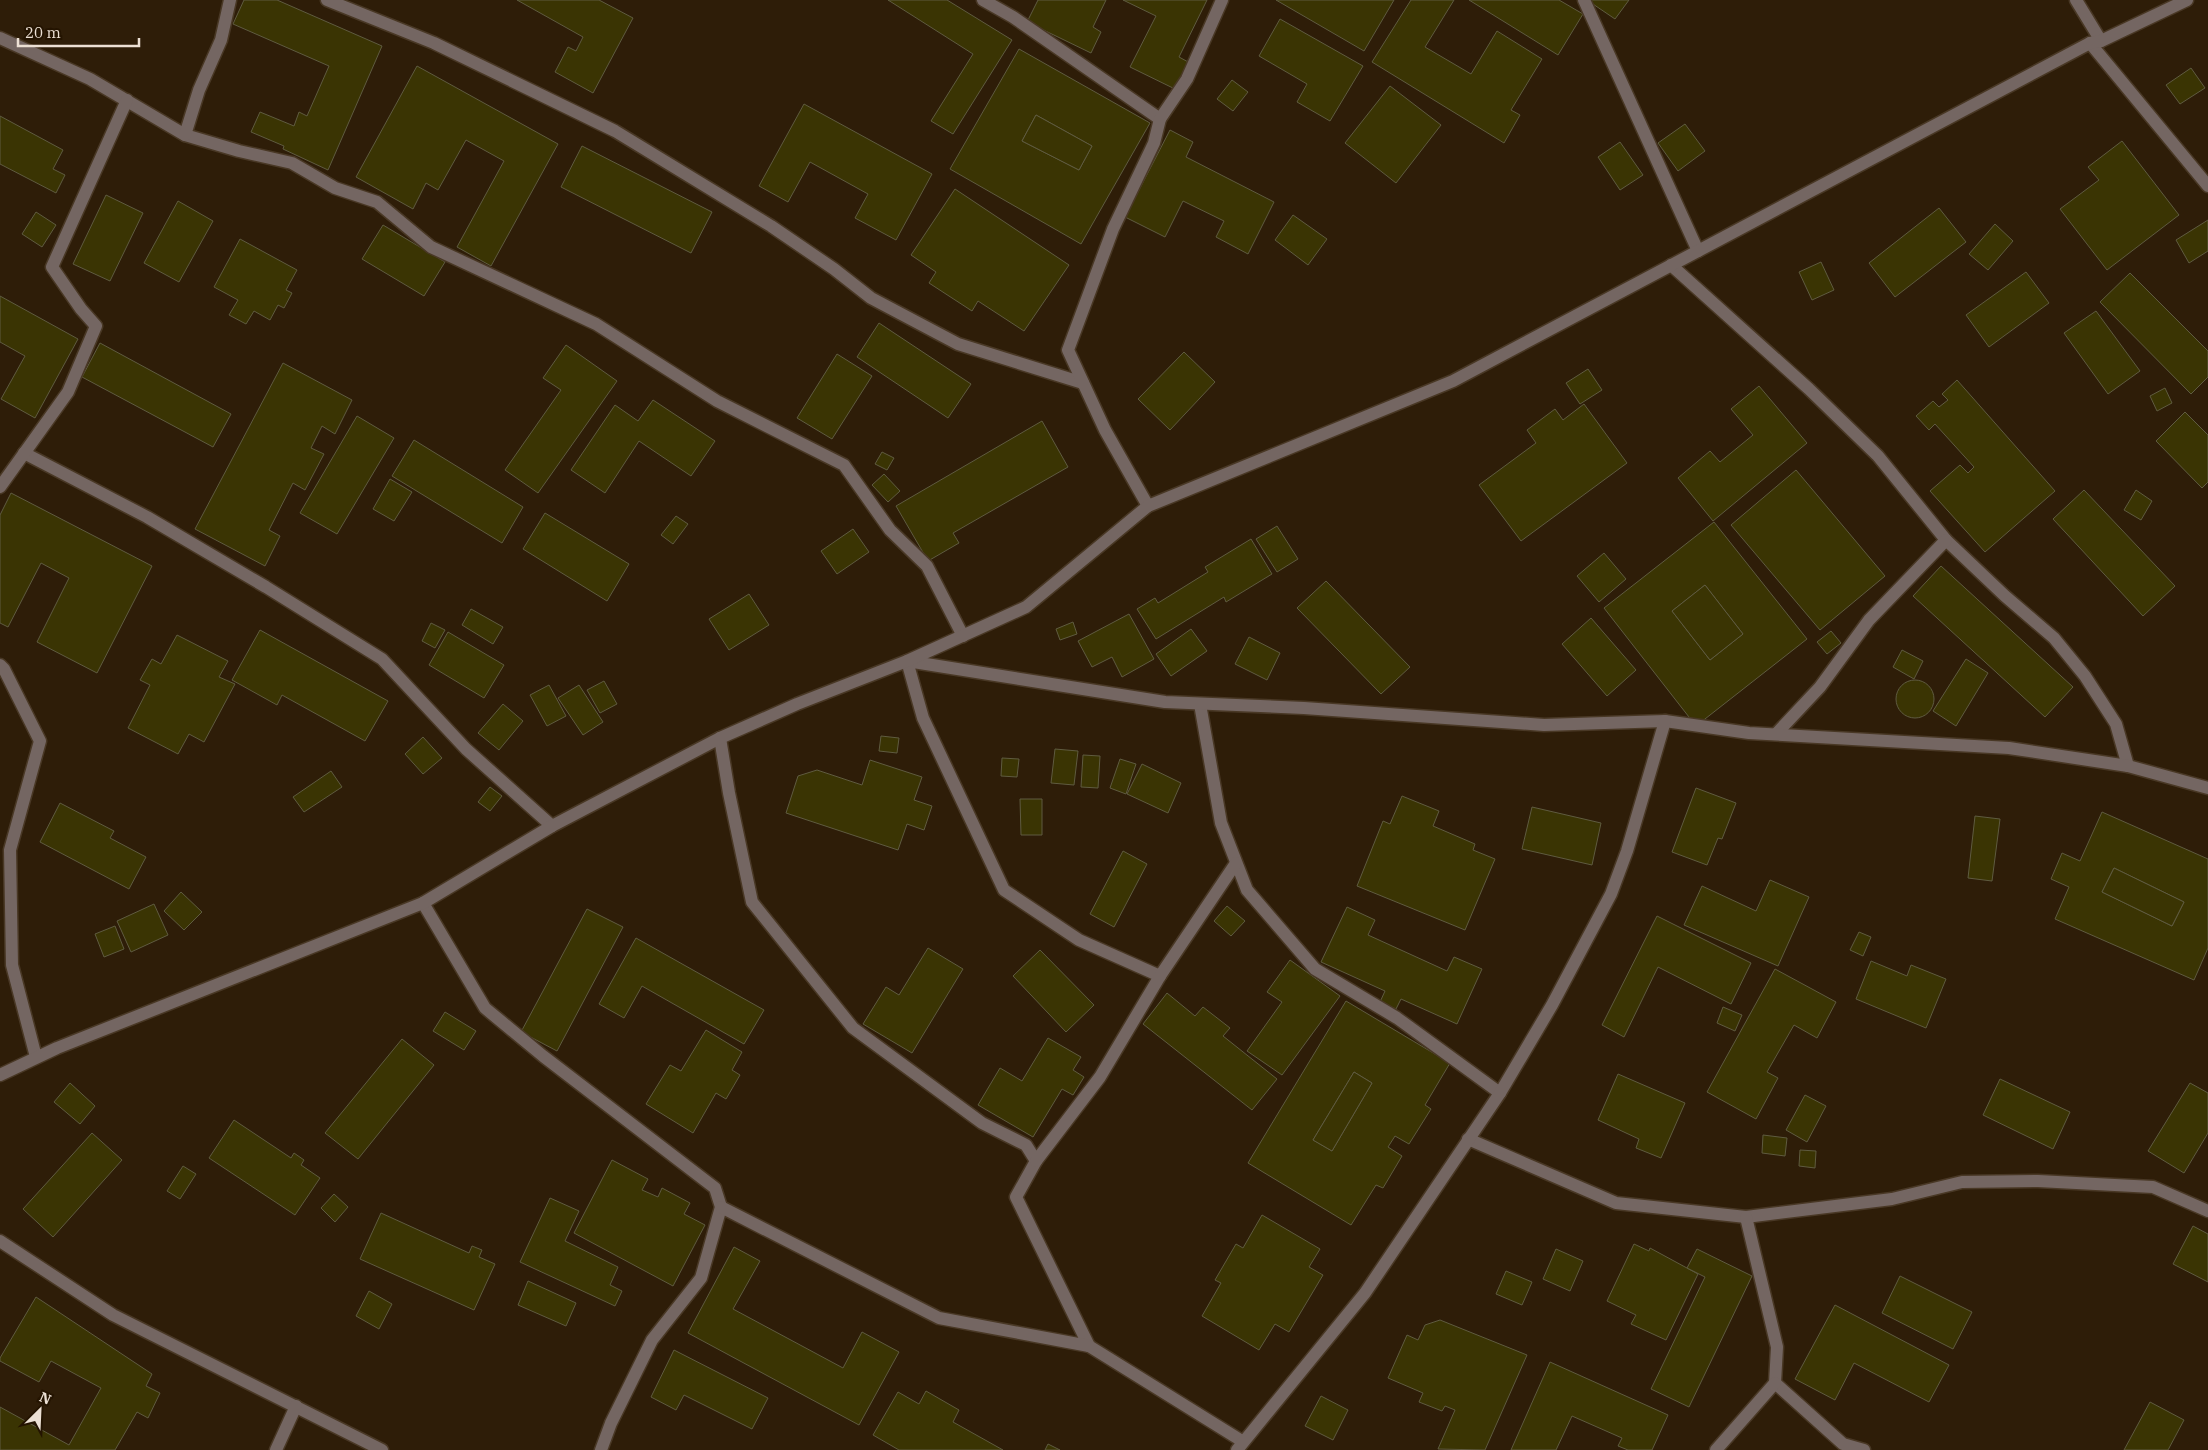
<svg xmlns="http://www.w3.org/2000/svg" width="2208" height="1450" font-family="'IBM Plex Serif',serif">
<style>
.building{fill:#3a3403;stroke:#5f5b40;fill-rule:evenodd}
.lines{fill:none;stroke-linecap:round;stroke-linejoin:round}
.minor-casing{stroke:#493825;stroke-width:15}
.minor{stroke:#746662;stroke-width:12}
</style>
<rect width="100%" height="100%" fill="#2e1d08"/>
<g class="building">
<path d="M244,0h33l105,46 -54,124 -45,-21 1,-3 -33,-14 9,-20 34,14 5,-14 8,4 22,-50 -96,-42z"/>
<path d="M517,0h82l34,18 -40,75 -38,-21 13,-25 8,4 7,-14z"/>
<path d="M888,0h59l65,40 -59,94 -22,-13 42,-67z"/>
<path d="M1038,0h68l-13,27 8,5 -10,21 -64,-31z"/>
<path d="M1123,0h84l-28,57 11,6 -13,27 -47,-23 26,-51z"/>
<path d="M1276,0h118l-30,51z"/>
<path d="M1411,0h43l-29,47 46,27 26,-43 45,28 -31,51 9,5 -16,28 -132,-81z"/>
<path d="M1469,0h90l24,14 -25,41z"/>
<path d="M1587,0h42l-14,19z"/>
<path d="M1280,19l83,47 -33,55 -33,-19 10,-18 -48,-28z"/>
<path d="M1019,49l131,74 -69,121 -131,-75zM1036,115l56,31 -13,24 -57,-29z"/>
<path d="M417,66l141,78 -67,122 -34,-19 47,-86 -38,-21 -28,50 -12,-7 -13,26 -57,-32z"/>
<path d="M2191,68l14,20 -25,16 -14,-19z"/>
<path d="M1232,80l16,12 -15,19 -16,-12z"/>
<path d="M1390,86l51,39 -45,58 -51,-40z"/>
<path d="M804,104l128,70 -36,66 -41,-22 13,-24 -58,-32 -22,40 -29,-16z"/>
<path d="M1036,115l56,31 -13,24 -57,-29z"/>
<path d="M0,116l63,34 -10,19 12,6 -9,18 -56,-29z"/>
<path d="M1685,124l20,27 -27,20 -20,-28z"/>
<path d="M1170,130l23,12 -7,15 88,45 -26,52 -32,-17 8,-16 -41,-20 -18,36 -40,-20z"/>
<path d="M2122,141l57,74 -72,55 -47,-61 39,-29 -11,-13z"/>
<path d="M1620,142l23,33 -23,15 -22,-33z"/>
<path d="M582,146l130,66 -21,41 -130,-66z"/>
<path d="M955,189l114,76 -45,66 -46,-30 -6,10 -43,-28 7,-11 -25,-17z"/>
<path d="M106,195l37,18 -33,68 -37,-17z"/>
<path d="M178,201l35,20 -34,61 -35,-19z"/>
<path d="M1939,208l27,34 -71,55 -26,-34z"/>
<path d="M36,212l20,13 -14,22 -20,-13z"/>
<path d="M1293,215l34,24 -19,26 -33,-25z"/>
<path d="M2208,220v31l-19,12 -13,-23z"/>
<path d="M1995,224l18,17 -25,29 -19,-16z"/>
<path d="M383,225l62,37 -21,34 -62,-37z"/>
<path d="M240,239l57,31 -11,20 6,3 -8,15 -6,-3 -8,15 -16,-9 -8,13 -17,-9 9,-15 -24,-13z"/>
<path d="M1821,262l13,28 -22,10 -13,-28z"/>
<path d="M2026,272l23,31 -60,44 -23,-32z"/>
<path d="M2130,273l78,78v26l-17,17 -91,-92z"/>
<path d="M0,296l78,43 -43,79 -34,-19 24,-43 -25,-14z"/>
<path d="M2096,311l44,60 -32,23 -44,-61z"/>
<path d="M879,323l92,61 -23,34 -91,-61z"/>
<path d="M100,343l131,71 -18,33 -131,-70z"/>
<path d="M566,345l51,36 -79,112 -33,-23 56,-80 -18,-12z"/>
<path d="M1184,352l31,30 -45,48 -32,-31z"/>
<path d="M837,354l35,22 -40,63 -35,-21z"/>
<path d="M283,363l69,37 -17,34 -13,-8 -11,22 13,6 -19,36 -12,-7 -24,47 11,6 -15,30 -70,-37z"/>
<path d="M1588,369l14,21 -22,14 -14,-21z"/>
<path d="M1957,380l98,111 -70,61 -55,-61 30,-26 8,8 6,-6 -39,-43 -6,6 -13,-14 17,-15 6,6 9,-7 -6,-6z"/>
<path d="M1759,386l48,57 -94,78 -35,-43 32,-27 10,11 33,-27 -22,-26z"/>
<path d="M2165,388l7,15 -15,8 -7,-15z"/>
<path d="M653,400l62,41 -24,35 -52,-35 -34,52 -34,-23 44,-65 23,16z"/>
<path d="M1584,404l43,59 -106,78 -42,-56 57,-42 -9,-13 28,-21 8,11z"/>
<path d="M2185,412l23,23v47l-6,6 -46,-47z"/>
<path d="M357,416l37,22 -57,96 -37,-21z"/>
<path d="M1042,421l26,46 -115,66 6,10 -31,18 -32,-55z"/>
<path d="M414,440l109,67 -21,36 -110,-67z"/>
<path d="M882,452l12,6 -7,12 -12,-6z"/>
<path d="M1796,470l89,106 -65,54 -89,-105z"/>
<path d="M884,474l16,17 -12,11 -16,-17z"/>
<path d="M390,479l22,13 -18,29 -21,-12z"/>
<path d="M2084,490l91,96 -32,30 -90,-97z"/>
<path d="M2136,490l16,11 -11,19 -17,-10z"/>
<path d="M11,493l141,73 -55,107 -60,-31 32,-64 -28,-15 -33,64 -8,-4v-108z"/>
<path d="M545,513l84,51 -22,37 -84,-52z"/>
<path d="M676,516l12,8 -15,20 -12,-9z"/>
<path d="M1714,522l93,117 -111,87 -92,-118zM1705,585l38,49 -33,26 -38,-49z"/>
<path d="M1277,526l21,33 -21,13 -21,-33z"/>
<path d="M853,529l16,23 -32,22 -16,-23z"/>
<path d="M1251,539l21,35 -46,28 -2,-5 -68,42 -19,-30 18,-11 3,5 50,-31 -3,-5z"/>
<path d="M1604,553l22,26 -27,23 -22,-26z"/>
<path d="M1941,566l132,121 -28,30 -132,-121z"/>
<path d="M1326,581l84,86 -29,27 -84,-86z"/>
<path d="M1705,585l38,49 -33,26 -38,-49z"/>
<path d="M749,594l20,31 -40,25 -20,-31z"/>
<path d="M471,609l32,18 -10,17 -31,-19z"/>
<path d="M1129,614l25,45 -32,18 -10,-20 -20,10 -14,-26z"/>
<path d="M1591,618l45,52 -29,26 -45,-52z"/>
<path d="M1073,622l4,12 -17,6 -4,-11z"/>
<path d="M431,623l14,7 -10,18 -13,-7z"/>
<path d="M1191,629l16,22 -36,25 -15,-22z"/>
<path d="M260,630l128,71 -23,40 -83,-46 -5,10 -45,-25z"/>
<path d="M1831,631l10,12 -14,11 -10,-12z"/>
<path d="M448,632l56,33 -20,33 -55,-33z"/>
<path d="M177,635l51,26 -9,16 16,7 -31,58 -15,-8 -11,20 -50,-26 22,-43 -10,-5 12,-21 9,5z"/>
<path d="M1249,637l31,16 -13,27 -32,-16z"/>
<path d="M1902,650l21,11 -9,18 -21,-12z"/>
<path d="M1966,659l22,14 -32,53 -23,-15z"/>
<circle cx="1915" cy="699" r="19"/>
<path d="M604,681l13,23 -17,9 -13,-23z"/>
<path d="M549,685l17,31 -19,10 -17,-31z"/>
<path d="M579,685l24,37 -20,13 -25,-37z"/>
<path d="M503,704l20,17 -24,29 -21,-17z"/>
<path d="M881,736l18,2 -2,15 -18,-2z"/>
<path d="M423,737l19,21 -19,16 -18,-20z"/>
<path d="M1055,749l23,2 -4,34 -23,-2z"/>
<path d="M1083,755l17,1 -2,32 -17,-1z"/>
<path d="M1002,758l17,1 -2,18 -16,-1z"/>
<path d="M1120,759l16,5 -10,30 -16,-6z"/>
<path d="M870,760l52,17 -8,23 18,6 -8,24 -17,-6 -9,26 -112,-37 12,-37 19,-6 45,15z"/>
<path d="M1142,764l39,19 -13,30 -41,-19z"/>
<path d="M331,771l11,16 -38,25 -11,-15z"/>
<path d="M490,787l12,9 -12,15 -12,-9z"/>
<path d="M1696,788l40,15 -14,36 -4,-1 -11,27 -35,-13z"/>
<path d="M1402,796l37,15 -6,15 42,18 -2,6 22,9 -30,71 -108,-44 26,-65 7,3z"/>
<path d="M1020,799h22v36h-21z"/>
<path d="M60,803l54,28 -4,7 36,19 -17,32 -89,-47z"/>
<path d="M1532,807l69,16 -9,42 -70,-16z"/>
<path d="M2102,812l106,47v89l-14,32 -139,-61 14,-32 -18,-8 11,-26 18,8zM2114,868l70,34 -12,24 -70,-34z"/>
<path d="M1975,816l25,3 -8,62 -24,-3z"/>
<path d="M1123,851l24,13 -33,63 -24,-13z"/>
<path d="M2114,868l70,34 -12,24 -70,-34z"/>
<path d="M1770,880l39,17 -31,69 -94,-41 18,-39 54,25z"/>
<path d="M181,892l21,20 -18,18 -20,-19z"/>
<path d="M154,904l14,31 -37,17 -14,-31z"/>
<path d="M1227,906l18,15 -14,15 -17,-15z"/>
<path d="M1347,907l28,13 -7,15 79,36 7,-14 28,12 -25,55 -56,-25 -5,10 -16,-7 5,-11 -64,-29z"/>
<path d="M587,909l36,18 -66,124 -36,-19z"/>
<path d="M1657,916l94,47 -20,41 -73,-37 -34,70 -22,-12z"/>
<path d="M115,926l9,23 -20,8 -9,-23z"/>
<path d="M1859,932l12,5 -8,19 -13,-6z"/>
<path d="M636,938l128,72 -20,34 -102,-58 -18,32 -25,-14z"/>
<path d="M928,948l35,21 -51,84 -49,-29 23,-37 13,8z"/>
<path d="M1040,950l54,55 -28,27 -53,-56z"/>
<path d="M1290,960l50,36 -58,79 -35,-24 35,-49 -15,-10z"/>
<path d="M1871,961l36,15 4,-11 35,14 -20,49 -70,-29z"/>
<path d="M1775,969l61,33 -19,36 -23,-13 -27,47 11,6 -22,41 -49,-27z"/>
<path d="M1167,993l28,23 8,-9 27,21 -7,8 54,43 -25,31 -109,-86z"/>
<path d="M1346,1001l104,62 -25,42 6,4 -22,35 -14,-8 -7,11 14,9 -19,32 -7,-3 -25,40 -103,-62zM1354,1072l18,11 -40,68 -19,-11z"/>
<path d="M1723,1007l19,8 -7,16 -18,-8z"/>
<path d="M445,1012l31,19 -12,19 -31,-19z"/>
<path d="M706,1030l36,22 -10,18 8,5 -14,24 -10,-6 -23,40 -47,-29 24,-39 11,6z"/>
<path d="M1048,1038l33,19 -8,13 11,7 -11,18 -11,-6 -29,48 -55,-32 22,-37 22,13z"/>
<path d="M402,1039l32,26 -76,94 -33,-26z"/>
<path d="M1354,1072l18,11 -40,68 -19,-11z"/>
<path d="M1618,1074l67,29 -24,55 -25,-10 3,-9 -41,-19z"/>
<path d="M2000,1079l70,33 -17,37 -70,-34z"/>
<path d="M70,1083l25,23 -15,18 -26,-22z"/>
<path d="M2190,1083l18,10v40l-24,40 -36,-22z"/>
<path d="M1805,1095l21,11 -19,36 -21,-12z"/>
<path d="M234,1120l57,38 3,-5 10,7 -3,5 19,13 -25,37 -86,-57z"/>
<path d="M92,1133l30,27 -69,77 -30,-28z"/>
<path d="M1763,1135l24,3 -2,18 -23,-3z"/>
<path d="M1800,1150l16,1 -1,17 -16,-2z"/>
<path d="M612,1160l36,19 -6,11 16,7 4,-9 28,15 -6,11 21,11 -32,61 -99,-53z"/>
<path d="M183,1166l13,8 -16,25 -13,-8z"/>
<path d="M334,1194l14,13 -13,15 -14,-14z"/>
<path d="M550,1198l29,13 -14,30 53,26 -8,18 12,6 -7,15 -95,-44z"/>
<path d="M381,1213l88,40 3,-7 10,4 -3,7 16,7 -21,46 -114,-51z"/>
<path d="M1262,1215l58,34 -11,18 14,8 -34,57 -14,-8 -16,26 -57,-34 19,-33 -6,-3 21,-36 7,4z"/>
<path d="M2193,1226l15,8v48l-35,-18z"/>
<path d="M1634,1244l15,7 1,-3 48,26 -32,66 -35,-16 5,-9 -29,-14z"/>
<path d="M734,1247l26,14 -27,48 110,59 19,-36 37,20 -40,73 -171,-92z"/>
<path d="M1556,1249l27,12 -13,30 -27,-12z"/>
<path d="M1697,1249l55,27 -63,131 -38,-18 54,-112 -18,-9z"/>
<path d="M1506,1271l26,11 -10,23 -26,-11z"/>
<path d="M1900,1276l72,36 -19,37 -71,-36z"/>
<path d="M528,1281l48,22 -10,23 -48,-21z"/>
<path d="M369,1291l23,13 -13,25 -23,-13z"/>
<path d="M36,1297l116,77 -6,12 14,7 -12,25 -11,-6 -22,38h-115v-43l69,38 32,-57 -50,-27 -12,21 -39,-21v-3z"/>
<path d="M1835,1305l114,60 -20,37 -75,-39 -19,37 -40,-21z"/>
<path d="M1440,1320l87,35 -42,95 -47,-1 17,-39 -10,-4 -3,5 -23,-9 4,-9 -35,-15 19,-43 11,5 7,-15z"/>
<path d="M674,1350l94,48 -16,31 -68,-34 -8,15 -25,-13z"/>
<path d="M1550,1362l118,53 -16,35h-24l-10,-4 4,-8 -50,-22 -16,34h-45z"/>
<path d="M926,1391l33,19 -6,12 50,28h-104l-26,-15 25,-43 21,12z"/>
<path d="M1321,1396l27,14 -15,30 -28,-14z"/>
<path d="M2150,1402l34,18 -16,30h-44z"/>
<path d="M1048,1444l12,6h-15z"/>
</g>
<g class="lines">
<g class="minor-casing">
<g id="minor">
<path d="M327,0l107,43 181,88 156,95 63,43 37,29 87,46 125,39"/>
<path d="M983,0l30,17 147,102"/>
<path d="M1584,0l114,251"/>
<path d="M2076,0l25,41"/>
<path d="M0,38l90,41 95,56 54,16 53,12 43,25 42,14 54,45 165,77 121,77 127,64 46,65 37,36 36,70"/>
<path d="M2090,43l118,143"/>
<path d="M185,135l14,-45 22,-50 9,-40"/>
<path d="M1671,265l138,124 69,67 68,84 59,56 49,42 31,38 31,48 12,42"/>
<path d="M24,453l123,64 119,70 116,72 84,90 86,77"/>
<path d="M0,487l68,-95 28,-66 -15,-17 -29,-42 75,-167"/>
<path d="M1148,506l-43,-76 -37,-80 45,-121 41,-86 6,-24 27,-40 35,-79"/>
<path d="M0,665l4,4 36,72 -30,109 2,115 24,92"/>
<path d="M1200,704l21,119 26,67 68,79 82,49 103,75"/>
<path d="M1776,734l44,-47 49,-67 77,-80"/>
<path d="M720,738l9,55 23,109 101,126 129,95 44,22 10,16 -20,36 73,149"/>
<path d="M423,903l62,105 58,48 172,132 6,19 -20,71 -49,62 -41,83 -10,27"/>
<path d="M1160,976l-81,-36 -75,-50 -81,-172 -16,-57 258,41 139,6 240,17 121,-4 84,12 260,15 119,18 80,22"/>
<path d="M0,1075l57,-27 366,-145 129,-77 168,-88 77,-34 110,-43 119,-54 122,-101 305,-125 637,-338 11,-2 86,-41"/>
<path d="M1468,1139l148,64 130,14 146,-18 70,-17 76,-1 115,6 55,24"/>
<path d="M1036,1161l64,-84 60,-101 76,-113"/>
<path d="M721,1207l218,111 150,28 153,95"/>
<path d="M1746,1217l31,130 -2,36 68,61 21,6"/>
<path d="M0,1241l113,74 269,135"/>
<path d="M276,1450l20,-44"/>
<path d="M1237,1450l128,-157 135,-200 52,-88 59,-111 16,-43 38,-130"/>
<path d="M1716,1450l59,-67"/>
</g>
</g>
<use href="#minor" class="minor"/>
</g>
<g transform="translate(40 1410) rotate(24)" stroke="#241401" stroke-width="4" paint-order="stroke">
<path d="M0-4L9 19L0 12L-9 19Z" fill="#ece0d4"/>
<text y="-8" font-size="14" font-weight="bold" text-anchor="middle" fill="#ece0d4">N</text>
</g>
<path d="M18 38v8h121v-8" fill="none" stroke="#ece0d4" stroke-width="2.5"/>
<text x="25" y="38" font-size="15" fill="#ece0d4" stroke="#241401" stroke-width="4" paint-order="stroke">20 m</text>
</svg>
